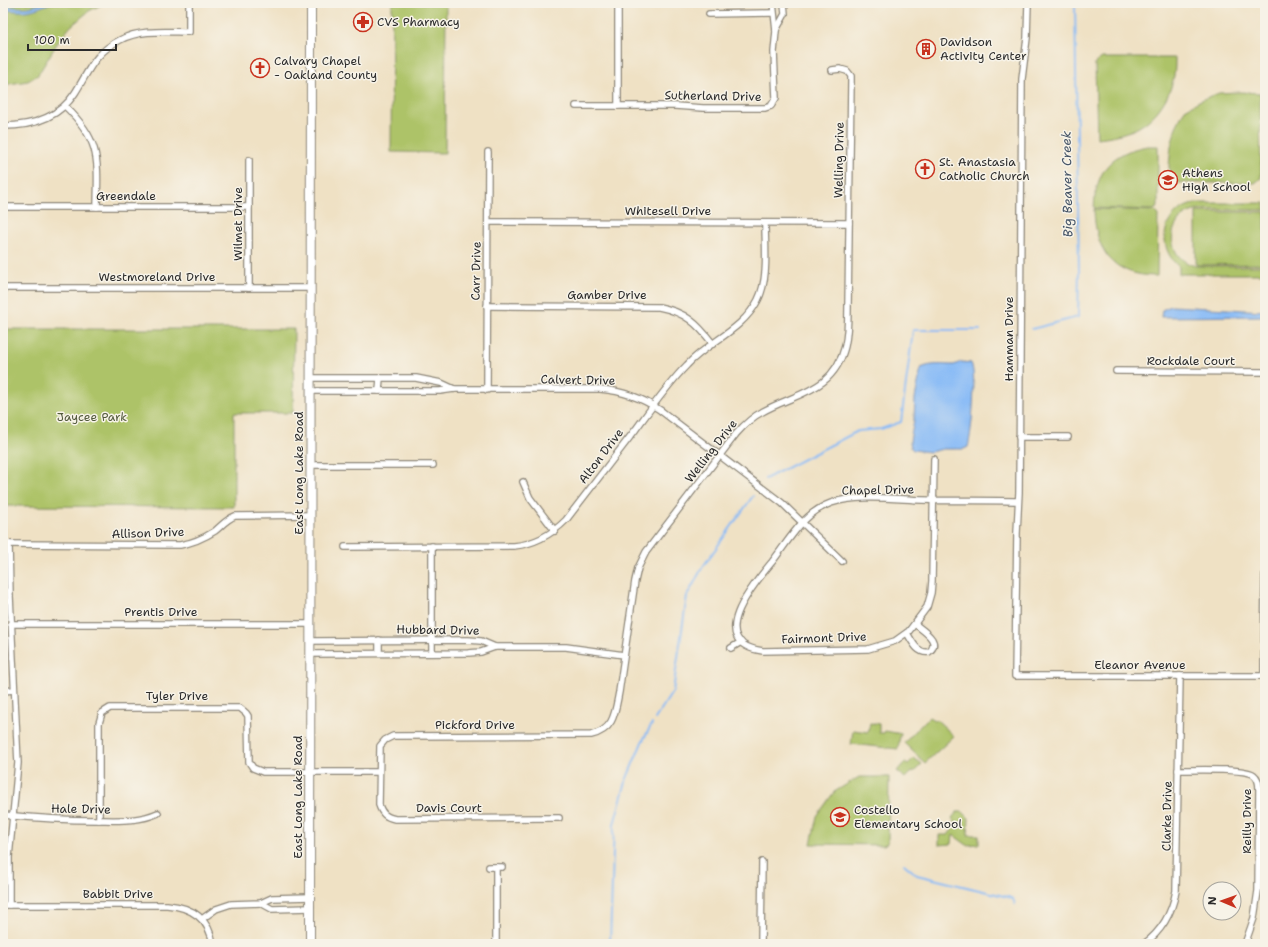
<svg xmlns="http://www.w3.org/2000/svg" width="1268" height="947" font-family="'Shantell Sans',sans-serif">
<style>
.green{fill:#adc368;stroke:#6c774a}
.water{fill:#89bbf6;stroke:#5a7390}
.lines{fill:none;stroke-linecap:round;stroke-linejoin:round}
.stream{stroke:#89bbf6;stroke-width:2}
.street-casing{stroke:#8d8678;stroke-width:8}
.secondary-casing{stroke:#8d8678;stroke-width:10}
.street{stroke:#fff;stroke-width:5.5}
.secondary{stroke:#fff;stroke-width:8}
.labels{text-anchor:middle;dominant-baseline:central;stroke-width:3;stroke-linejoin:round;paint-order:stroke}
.poi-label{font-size:12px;fill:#2b2b2b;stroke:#f7f3e8;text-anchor:start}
.street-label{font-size:12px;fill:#2b2b2b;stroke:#f7f3e8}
.park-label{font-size:12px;fill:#52593d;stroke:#f7f3e8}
.water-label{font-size:13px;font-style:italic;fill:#475668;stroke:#f7f3e8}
</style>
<rect width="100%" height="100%" fill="#f7f3e8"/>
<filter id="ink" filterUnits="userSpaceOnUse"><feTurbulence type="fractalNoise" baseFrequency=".025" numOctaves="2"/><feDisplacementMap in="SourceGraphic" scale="8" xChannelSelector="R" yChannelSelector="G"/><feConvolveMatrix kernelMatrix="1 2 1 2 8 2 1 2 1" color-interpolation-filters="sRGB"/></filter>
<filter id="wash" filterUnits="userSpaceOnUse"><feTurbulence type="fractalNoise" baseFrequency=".012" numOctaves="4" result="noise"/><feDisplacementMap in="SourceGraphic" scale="16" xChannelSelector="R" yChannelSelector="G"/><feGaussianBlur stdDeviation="0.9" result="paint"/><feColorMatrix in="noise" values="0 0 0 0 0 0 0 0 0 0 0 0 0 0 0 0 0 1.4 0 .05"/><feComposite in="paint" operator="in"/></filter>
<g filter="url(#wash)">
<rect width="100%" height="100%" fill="#efe1c4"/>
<g class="green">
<path d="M3,3h102l-16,8 -19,16 -14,18 -18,30 -10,6 -25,4z"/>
<path d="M392,3h54l-1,150 -54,-1z"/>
<path d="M1102,58h73c0,6 0,12 -1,18 -4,23 -22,48 -44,55 -11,4 -22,6 -33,7l-2,-75z"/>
<path d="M1240,92l20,1 1,85 -6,5h-85l-1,-17 2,-20 5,-19 9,-18 14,-8 20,-8z"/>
<path d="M1147,146h11v61l-4,3 -60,-2c2,-37 16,-55 53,-62z"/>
<path d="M1200,203h65v7c-15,0 -31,0 -46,0 -9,0 -19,-1 -28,2 -14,5 -22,21 -17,35 3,10 12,17 22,19h69v8h-86v-7c-26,-23 -14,-61 21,-64z"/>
<path d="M1094,209l61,2 3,3 -1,62c-44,0 -62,-25 -63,-67z"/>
<path d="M1196,212h69v52l-69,1z"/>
<path d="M3,329h291l-1,84h-59v94l-231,-1z"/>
<path d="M929,717l5,3 2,-1 18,17 -29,27 -21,-20z"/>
<path d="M870,723l9,1v9h5l1,-2 17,3 -2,2 -2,13 -47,-5 2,-14 15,2z"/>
<path d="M914,758l8,6 -7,7 -5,2 -5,5 -8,-7 8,-9 3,2z"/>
<path d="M859,777h30l-1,65 -4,3 -73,-1 6,-28 17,-24z"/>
<path d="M957,812h6l6,6 -1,17h11v9l-12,1 -14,-10 -1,9 -13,1v-10h9l8,-11 -4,-6z"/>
</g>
<g class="water">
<path d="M42,3h9c-11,4 -20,9 -32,8 -5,0 -10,-1 -16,-1v-4c13,1 26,4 39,-3z"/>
<path d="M1171,306l94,5v5l-104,1 1,-7z"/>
<path d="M962,362l9,1c6,12 1,69 -3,84l-4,2h-21l-13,3 -17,-2 -2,-2 -1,-7 4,-21 1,-22 6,-30c11,-5 22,-3 32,-3 3,0 6,-3 9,-3z"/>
</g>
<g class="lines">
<g class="stream">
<path d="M1032,329l46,-12 1,-46 -4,-268"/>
<path d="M765,479l93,-48 23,-2 20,-7 12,-92h67"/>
<path d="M655,719l18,-28 14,-95 15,-28 51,-72"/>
<path d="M904,864l13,11 91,22 5,2 2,5"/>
<path d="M610,944l4,-120 13,-46 15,-36 10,-18"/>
</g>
</g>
</g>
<g filter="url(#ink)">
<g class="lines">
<g class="street-casing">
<g id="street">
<path d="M1028,3l-1,35 -5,41 -3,413 -2,41 -2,143h250"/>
<path d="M709,14l64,-1"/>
<path d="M776,30l9,-16 -1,-11"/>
<path d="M65,106c36,35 33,53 32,101"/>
<path d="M576,106h99l28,2h62l6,-2 5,-8 -2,-46 2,-21 -3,-28"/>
<path d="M618,106v-103"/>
<path d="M3,126c28,0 56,-8 72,-33 14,-22 19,-40 45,-53 21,-11 46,-8 69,-8v-29"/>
<path d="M249,160v128"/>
<path d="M3,207h246"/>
<path d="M488,222l361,1"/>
<path d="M3,288h308"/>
<path d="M487,306l172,1c26,5 38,16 54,37"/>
<path d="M1116,371l149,1"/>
<path d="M311,378h105l25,5 13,6"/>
<path d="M487,390l1,-238"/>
<path d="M311,391h129l14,-2h146c23,2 41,8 60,21l122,93 60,58"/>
<path d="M379,391l1,-13"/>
<path d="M1019,437h49"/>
<path d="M934,459l-2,122 -1,12 -4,14 -18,24 -14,10 -27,8 -105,2c-59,-8 -10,-66 9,-89 18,-23 31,-49 59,-59 27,-9 63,-4 91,-3 32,1 64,0 96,1"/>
<path d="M310,465h123"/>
<path d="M523,482l7,16 25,33"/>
<path d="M3,544l177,1c12,-2 24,-7 35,-14 7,-6 12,-12 20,-15l75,-1"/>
<path d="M432,546v107"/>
<path d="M345,547l169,-1c21,-2 37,-11 52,-26 23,-30 47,-61 70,-91 16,-22 32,-45 51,-64 22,-24 55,-34 71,-65 11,-22 7,-53 7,-77"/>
<path d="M11,624h299"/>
<path d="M907,633c5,8 10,21 22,19 13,-11 -6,-21 -14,-28"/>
<path d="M310,641l158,-1 13,1 14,6"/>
<path d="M731,648l10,-6"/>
<path d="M379,653v-13"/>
<path d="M310,654l158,-1 13,-1 14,-5h71l58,8"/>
<path d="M1264,676l1,-101"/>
<path d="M3,691l11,-1"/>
<path d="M1178,770c14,0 68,-2 76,5 4,3 5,9 5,14l-1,102 -4,27 -9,26"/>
<path d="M3,815c31,3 61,5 92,5 22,0 43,2 63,-7"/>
<path d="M559,818l-164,1c-9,-2 -13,-5 -16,-14l1,-59 5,-6 8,-4 198,-1c23,-5 24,-22 28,-43l16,-111 3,-13 8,-16 90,-118c8,-9 16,-17 26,-22 33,-19 72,-20 83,-66 3,-13 3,-26 3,-39l3,-225v-6l-4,-5 -7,-2 -8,1"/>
<path d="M99,820v-97l3,-10 8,-5h130l6,5 2,3 1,46 4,6 10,4h116"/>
<path d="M489,867h13"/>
<path d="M261,903l11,6 38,-1"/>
<path d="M3,905h164c25,2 42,13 46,39"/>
<path d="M9,905v-48l9,-94 -8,-167 -1,-52"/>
<path d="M202,919l14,-10 15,-5 30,-1 11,-5 38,-1"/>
<path d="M496,944v-77"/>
<path d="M761,944l1,-82"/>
<path d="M1144,944c18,-13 28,-31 32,-53l4,-215"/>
</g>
</g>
<g class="secondary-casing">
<path id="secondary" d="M310,944l1,-941"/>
</g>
<use href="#street" class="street"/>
<use href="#secondary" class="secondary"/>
</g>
</g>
<defs>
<g id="pharmacy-ring" transform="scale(1)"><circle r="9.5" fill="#f7f3e8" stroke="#c8321e" stroke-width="1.5"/><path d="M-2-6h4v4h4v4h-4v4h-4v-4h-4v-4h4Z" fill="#c8321e"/></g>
<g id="building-ring" transform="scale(1)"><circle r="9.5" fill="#f7f3e8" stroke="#c8321e" stroke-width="1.5"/><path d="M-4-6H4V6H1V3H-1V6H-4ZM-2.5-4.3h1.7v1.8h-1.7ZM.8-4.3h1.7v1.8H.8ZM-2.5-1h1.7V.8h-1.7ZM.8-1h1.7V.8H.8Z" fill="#c8321e"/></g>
<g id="church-ring" transform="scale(1)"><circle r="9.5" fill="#f7f3e8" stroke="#c8321e" stroke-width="1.5"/><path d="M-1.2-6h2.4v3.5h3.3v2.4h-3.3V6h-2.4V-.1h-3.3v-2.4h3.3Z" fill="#c8321e"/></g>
<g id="school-ring" transform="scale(1)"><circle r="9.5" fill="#f7f3e8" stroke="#c8321e" stroke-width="1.5"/><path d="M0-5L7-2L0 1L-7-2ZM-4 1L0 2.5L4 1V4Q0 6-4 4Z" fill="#c8321e"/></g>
</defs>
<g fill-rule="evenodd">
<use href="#pharmacy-ring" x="363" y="22"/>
<use href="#building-ring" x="926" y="49"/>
<use href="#church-ring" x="260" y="68"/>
<use href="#church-ring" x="925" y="169"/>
<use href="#school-ring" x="1168" y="180"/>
<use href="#school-ring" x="840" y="817"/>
</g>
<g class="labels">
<g class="poi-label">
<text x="377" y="22">CVS Pharmacy</text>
<text x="940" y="42">Davidson<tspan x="940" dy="14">Activity Center</tspan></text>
<text x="274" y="61">Calvary Chapel<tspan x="274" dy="14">- Oakland County</tspan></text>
<text x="939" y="162">St. Anastasia<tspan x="939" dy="14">Catholic Church</tspan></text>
<text x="1182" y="173">Athens<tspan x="1182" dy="14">High School</tspan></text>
<text x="854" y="810">Costello<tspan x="854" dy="14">Elementary School</tspan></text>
</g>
<g class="street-label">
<text transform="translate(713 96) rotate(1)">Sutherland Drive</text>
<text transform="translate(839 160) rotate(-89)">Welling Drive</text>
<text x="126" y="196">Greendale</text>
<text x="668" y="211">Whitesell Drive</text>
<text transform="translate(238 224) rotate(-90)">Wilmet Drive</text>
<text transform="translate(476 271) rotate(-89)">Carr Drive</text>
<text x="157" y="277">Westmoreland Drive</text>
<text x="607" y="295">Gamber Drive</text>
<text transform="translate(1009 339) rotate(-90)">Hamman Drive</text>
<text x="1191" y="361">Rockdale Court</text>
<text transform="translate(578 380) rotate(1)">Calvert Drive</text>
<text transform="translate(711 451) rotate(-52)">Welling Drive</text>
<text transform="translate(601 456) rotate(-53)">Alton Drive</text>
<text transform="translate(299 473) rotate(-90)">East Long Lake Road</text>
<text transform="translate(878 490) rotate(-1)">Chapel Drive</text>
<text transform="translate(148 533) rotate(-2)">Allison Drive</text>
<text x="161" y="612">Prentis Drive</text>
<text transform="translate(438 630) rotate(1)">Hubbard Drive</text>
<text transform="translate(824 638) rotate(-2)">Fairmont Drive</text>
<text x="1140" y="665">Eleanor Avenue</text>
<text x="177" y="696">Tyler Drive</text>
<text x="475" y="725">Pickford Drive</text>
<text transform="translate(298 797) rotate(-90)">East Long Lake Road</text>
<text x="449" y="808">Davis Court</text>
<text transform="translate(81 809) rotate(1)">Hale Drive</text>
<text transform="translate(1167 816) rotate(-89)">Clarke Drive</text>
<text transform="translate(1247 821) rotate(-90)">Reilly Drive</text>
<text x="118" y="894">Babbit Drive</text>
</g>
<g class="park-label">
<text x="92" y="417">Jaycee Park</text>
</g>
<g class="water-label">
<text transform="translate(1067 184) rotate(-91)">Big Beaver Creek</text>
</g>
</g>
<rect width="1268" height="947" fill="none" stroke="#f7f3e8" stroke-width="16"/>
<g transform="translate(1222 901) rotate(272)"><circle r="19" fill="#f7f3e8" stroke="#a5a39c"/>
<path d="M0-3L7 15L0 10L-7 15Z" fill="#c8321e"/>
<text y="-6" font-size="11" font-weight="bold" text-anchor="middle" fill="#2b2b2b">N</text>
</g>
<path d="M28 44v6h88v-6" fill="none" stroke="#2b2b2b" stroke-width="2"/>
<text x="34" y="44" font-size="12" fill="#2b2b2b" stroke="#f7f3e8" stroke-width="3" paint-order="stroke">100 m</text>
</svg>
